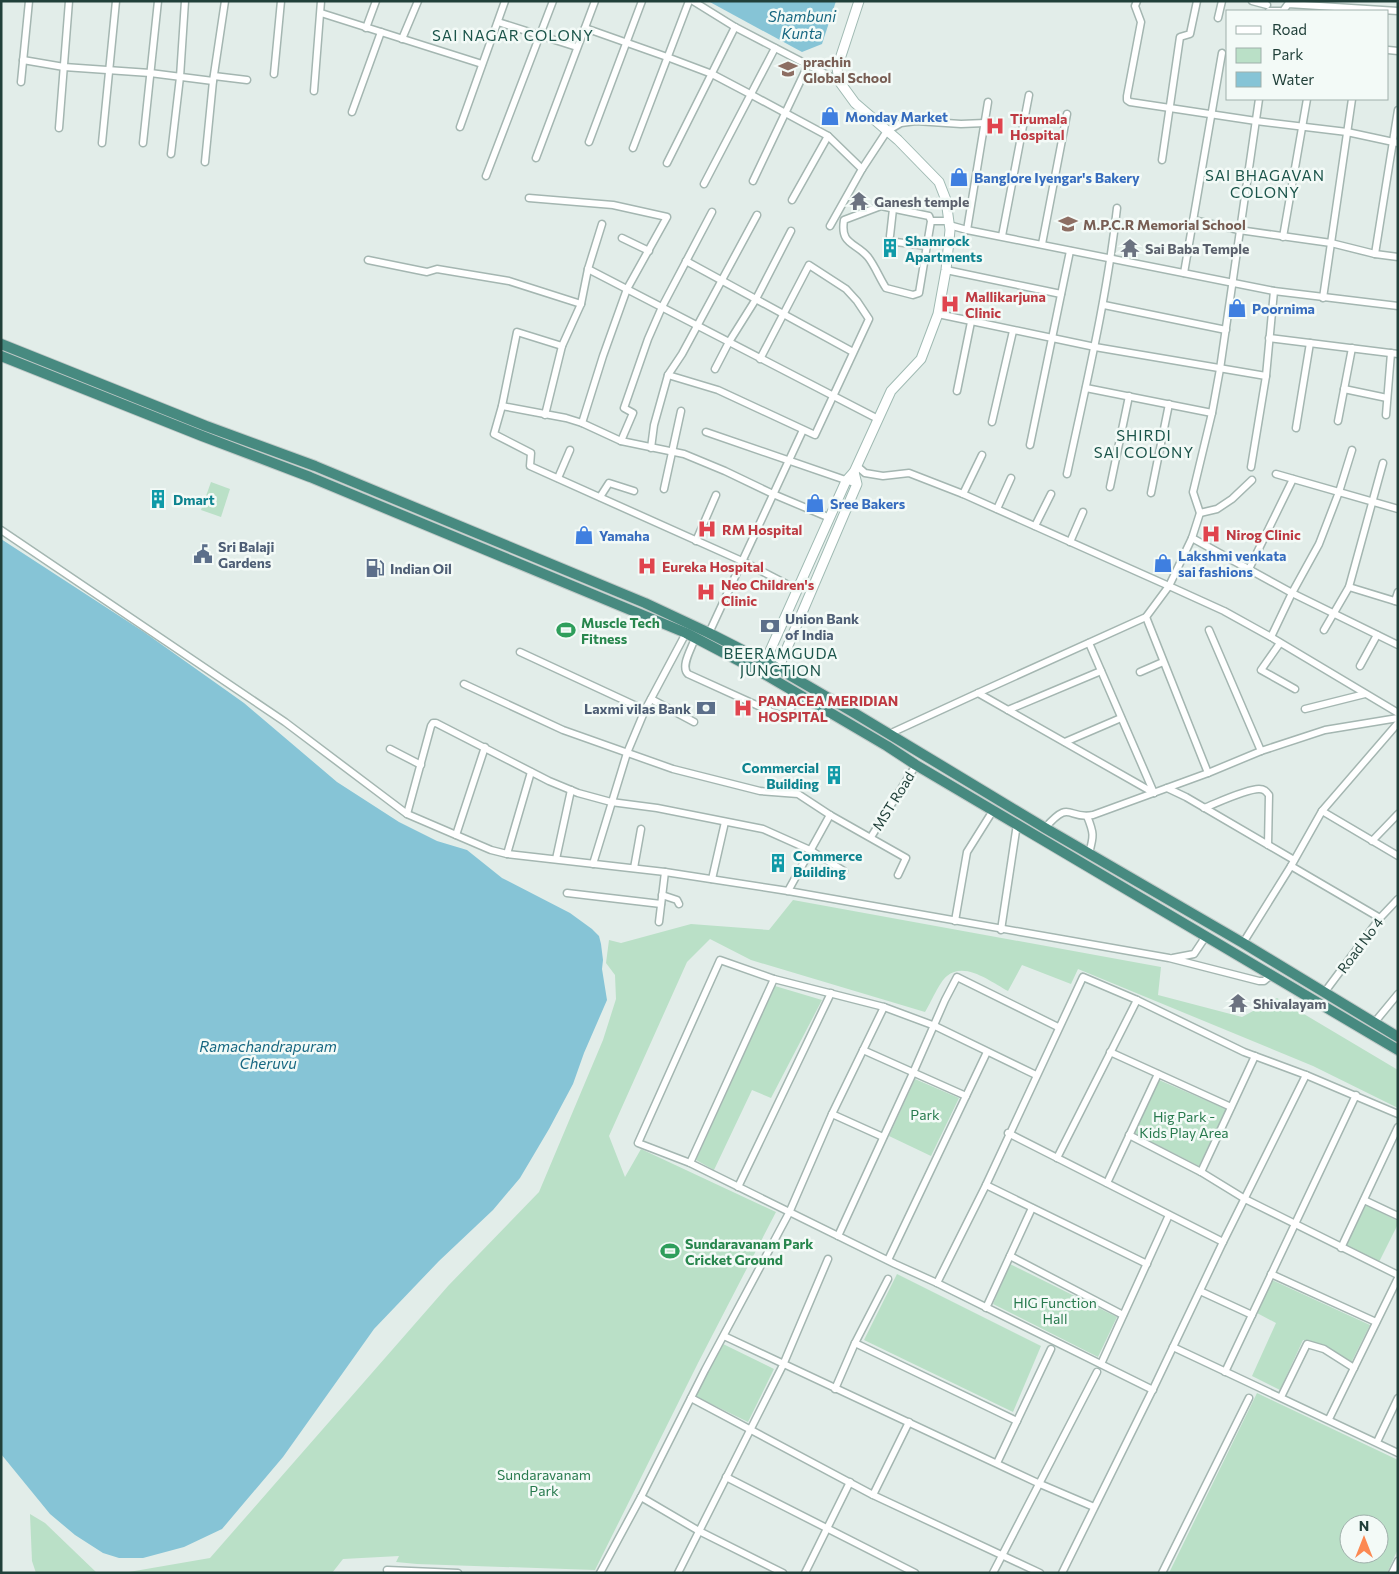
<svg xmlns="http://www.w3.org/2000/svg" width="1399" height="1574" font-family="Commissioner,sans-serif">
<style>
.green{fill:#bae0c7;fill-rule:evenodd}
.water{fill:#86c4d6}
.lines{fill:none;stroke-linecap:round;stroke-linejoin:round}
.minor-casing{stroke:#a4b6b1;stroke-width:9}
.secondary-casing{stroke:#a0bab3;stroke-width:11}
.trunk-casing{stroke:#c1cac8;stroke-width:12}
.minor{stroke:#fff;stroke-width:6}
.secondary{stroke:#fff;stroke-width:9}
.trunk{stroke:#478a80;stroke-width:10}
.labels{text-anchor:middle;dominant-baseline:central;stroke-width:5;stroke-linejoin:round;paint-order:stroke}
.education-label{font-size:14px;font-weight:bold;fill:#785e54;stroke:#f3faf7;text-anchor:start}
.shop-label{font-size:14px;font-weight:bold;fill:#366cbe;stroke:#f3faf7;text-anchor:start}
.health-label{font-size:14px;font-weight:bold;fill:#be3a42;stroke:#f3faf7;text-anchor:start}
.worship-label{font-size:14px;font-weight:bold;fill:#5b616d;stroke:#f3faf7;text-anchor:start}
.culture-label{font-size:14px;font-weight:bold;fill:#0d838f;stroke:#f3faf7;text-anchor:start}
.service-label{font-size:14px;font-weight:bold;fill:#4e5e75;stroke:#f3faf7;text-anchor:start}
.leisure-label{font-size:14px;font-weight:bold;fill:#27864d;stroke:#f3faf7;text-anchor:start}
.street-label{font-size:14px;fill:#21403a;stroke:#f3faf7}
.park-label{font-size:14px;fill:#287a4e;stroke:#f3faf7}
.water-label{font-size:15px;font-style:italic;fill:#166781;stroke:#f3faf7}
.neighbourhood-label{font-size:15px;letter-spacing:1px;fill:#1b544a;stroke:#f3faf7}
</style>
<rect width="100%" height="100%" fill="#e2ede9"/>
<g class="green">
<path d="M211,482l19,7 -9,28 -20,-7z"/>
<path d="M793,900l368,67 -3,28 84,22 35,-19 121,72v38l-85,-42 -235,-97 -7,15 -49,-19 -14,26c-17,-9 -43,-30 -61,-15 -8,6 -16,27 -22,36l-174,-52 -41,-21 -23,23 -78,174 16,41 16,-28 135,63 -78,151 -103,207 -178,-6 -21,-2 3,-6 -56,3 -11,14h-209l87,-15 238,-272 91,-94 64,-152 13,-41 -1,-24 -9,-12 3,-23 12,3 70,-19 78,6z"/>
<path d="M775,986l47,14 -51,98 -19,-8 -38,80 -18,-10z"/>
<path d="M915,1079l44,19 -28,58 -42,-20z"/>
<path d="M1159,1080l67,29 -27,57 -65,-33z"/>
<path d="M1366,1205l32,16v3l-19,38 -33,-16z"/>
<path d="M1010,1264l107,53 -19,40 -105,-53z"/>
<path d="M897,1274l144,72 -28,66 -149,-72z"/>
<path d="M1272,1280l98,45 -19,38 -48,-23 -23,50 -28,-14 24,-53 -19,-10z"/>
<path d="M721,1343l53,26 -26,53 -53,-26z"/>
<path d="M1257,1393l141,67v89l-11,24h-218zM1349,1524h30v30h-30z"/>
<path d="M30,1514l15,9 52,50h-61l-4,-12z"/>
</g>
<g class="water">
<path d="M708,1h128l-14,43 -20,8z"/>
<path d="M1,539l143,93 100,71 93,79 62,40 38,19 30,9 35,28 68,35 22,16 7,7 2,8 2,16 -1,9 5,31 -23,53 -11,31 -24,45 -29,49 -27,32 -54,51 -65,68 -91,128 -61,72 -38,18 -41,11h-24l-16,-5 -28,-18 -25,-21 -49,-60z"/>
</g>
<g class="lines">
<g class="minor-casing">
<g id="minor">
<path d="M693,1l42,26 104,54"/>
<path d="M1137,1l-2,5 6,16 -14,74v4l3,2 126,19 91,11 51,11"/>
<path d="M1252,1l15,4"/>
<path d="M1269,11h11"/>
<path d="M1283,11l5,-7 110,7"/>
<path d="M321,13l161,51"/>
<path d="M1218,18l4,-17"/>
<path d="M498,22l79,25"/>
<path d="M366,28l10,-27"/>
<path d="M585,28l82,29 45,17 38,20 78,42 34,33 -32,57"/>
<path d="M402,39l16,-38"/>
<path d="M1388,50l10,1"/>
<path d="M23,60l41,7 86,6 63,8"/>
<path d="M274,74l7,-73"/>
<path d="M214,76l33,4"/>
<path d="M21,82l8,-81"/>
<path d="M314,91l7,-90"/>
<path d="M352,112l29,-80"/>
<path d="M460,127l45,-126"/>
<path d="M59,128l10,-127"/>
<path d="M589,142l53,-141"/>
<path d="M102,143l14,-142"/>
<path d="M143,143l15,-142"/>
<path d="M633,148l56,-147"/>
<path d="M171,154l9,-77 5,-76"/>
<path d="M536,158l59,-157"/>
<path d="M1162,160l18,-123 10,-3 7,-33"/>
<path d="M205,162l8,-81 12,-80"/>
<path d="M667,163l68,-136"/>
<path d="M862,169l25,-38 14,-8 15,-2 45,3 24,-1"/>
<path d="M486,176l67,-175"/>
<path d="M753,181l55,-116"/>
<path d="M704,184l71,-136"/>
<path d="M529,198l84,7 54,12 -40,72 -24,67 -21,67"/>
<path d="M792,200l36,-64"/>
<path d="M1193,220l46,10 92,13 44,11 23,3"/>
<path d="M931,221l-12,72 -6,2 -27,-7c-6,-9 -11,-22 -18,-31 -13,-15 -28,-12 -24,-37l37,-14 48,10 2,5h18"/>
<path d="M949,225l18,5 307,61 124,15"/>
<path d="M967,230l21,-128"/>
<path d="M890,236l3,-27"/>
<path d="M1002,236l27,-141"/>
<path d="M1283,237l24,-138"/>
<path d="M622,238l27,13"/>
<path d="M896,242l31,4"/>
<path d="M1042,244l25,-130"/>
<path d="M1375,254l23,-144"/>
<path d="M368,260l59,12 10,-3 72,12 72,23"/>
<path d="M686,261l167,91"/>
<path d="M588,269l290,150"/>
<path d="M946,270l115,24"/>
<path d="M1184,273l38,-220"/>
<path d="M1323,298l29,-199"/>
<path d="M1104,305l122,25"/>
<path d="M938,314l157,33 171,29"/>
<path d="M1269,338l129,16"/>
<path d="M562,346l-45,-14 -15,74 -8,28 37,19 -1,13 212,95 56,29"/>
<path d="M715,369l14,-27 27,-43 35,-68"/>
<path d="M668,375l14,-21 75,-139"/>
<path d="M1086,388l126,25"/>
<path d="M1344,389l43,9"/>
<path d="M957,391l14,-69"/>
<path d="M502,406l64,12 16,5 39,18 63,13 41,17 48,23 57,24"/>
<path d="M545,415l17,-69 19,-42 7,-35 14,-45"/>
<path d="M1386,415l5,-62"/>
<path d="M1338,421l14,-73"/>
<path d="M992,422l21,-91"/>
<path d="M1296,428l14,-85"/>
<path d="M706,432l151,52"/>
<path d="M621,441l12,-28 -9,-5 24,-69 14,-32 50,-95"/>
<path d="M1030,445l40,-194"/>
<path d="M651,448l3,-23 14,-50 50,15 97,45 54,-116 -12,-18 -11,-12 -37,-24 -49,94"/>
<path d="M857,466l8,7 18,3 26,-3 54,21 206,92 55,25 47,26 127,76"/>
<path d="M1251,467l15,-91 8,-85"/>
<path d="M1067,474c19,-89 40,-176 50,-266"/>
<path d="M1276,474l122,35"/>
<path d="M558,478l12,-28"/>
<path d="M1110,487l19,-91"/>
<path d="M664,489l17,-78"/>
<path d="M1151,493l18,-89"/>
<path d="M963,494l19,-39"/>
<path d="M600,497l9,-14 25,8"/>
<path d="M997,509l14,-31"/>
<path d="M1200,513l17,-4 15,-10 20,-19"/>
<path d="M1035,526l16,-32"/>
<path d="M1,530l284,192 122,92 84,36 16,4 158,18 123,19 381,67 90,23h5l6,-5"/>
<path d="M1192,538l100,55 106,52"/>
<path d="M696,541l20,-46"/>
<path d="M1070,542l13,-30"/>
<path d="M1249,569l44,-90"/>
<path d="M1349,587l49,15"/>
<path d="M1395,601l3,-9"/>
<path d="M1146,617l62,156"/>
<path d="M1209,630l52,121"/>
<path d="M1324,630l25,-43 34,-124"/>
<path d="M709,633l94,-203"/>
<path d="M1271,637l21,-44 27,-49 20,-52 13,-42"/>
<path d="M695,638c-3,10 -15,28 -7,36l86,39 9,3 4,-3 14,-18"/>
<path d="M1089,643l65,150"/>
<path d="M1280,643l-19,27 34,19"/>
<path d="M520,652l125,58"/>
<path d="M1360,666l17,-31"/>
<path d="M1140,672l23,-10"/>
<path d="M464,684l99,46 110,39 87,22 38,3 32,21 76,43 -8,17"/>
<path d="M978,693l176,100"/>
<path d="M651,699l43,23"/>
<path d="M1305,709l60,-15"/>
<path d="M1008,710l93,-39"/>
<path d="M889,734l89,-41 168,-76 23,-31 23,-48 8,-25 -7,-21 19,-79 8,-44 39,-270"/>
<path d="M1065,742l56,-24"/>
<path d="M390,749l31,16"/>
<path d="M1167,788l19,9 108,63"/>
<path d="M1204,808c13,-5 42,-19 55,-19 5,0 7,2 10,6l-1,50"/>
<path d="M1322,811l76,45"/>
<path d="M407,814l24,-88 2,-3h3l113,58 29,12 33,9 46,6 106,21 47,21 34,21"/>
<path d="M1087,816c7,17 7,20 2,37"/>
<path d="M1045,828c26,-30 22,-8 48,-13l115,-42 53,-22 64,-21 73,-12"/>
<path d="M456,835l29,-88"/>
<path d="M871,837l45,-72"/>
<path d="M1372,841l26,-27"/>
<path d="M507,854l24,-82"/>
<path d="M556,859l15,-69"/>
<path d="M593,864l34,-111 18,-43 41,-77"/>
<path d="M1291,866l89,52"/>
<path d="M634,868l7,-39"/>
<path d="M712,879l13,-57"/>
<path d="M788,891l42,-76"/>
<path d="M567,893l94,11"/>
<path d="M662,895l15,5 2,4"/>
<path d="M955,921l12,-69 27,-43"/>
<path d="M659,922l6,-50"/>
<path d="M1001,930l16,-106"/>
<path d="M1243,943l48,-77 31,-55 76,-88"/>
<path d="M1173,958l21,-4 12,-18"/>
<path d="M1324,993l56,-75 18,-19"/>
<path d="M1374,1023l24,-29"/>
<path d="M863,1050l103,46"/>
<path d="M1110,1052l121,55"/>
<path d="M1036,1075l-101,-49 -51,-19 -110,-28 -54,-19 -82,183 52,20 205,101 42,19 216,107"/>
<path d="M832,1114l51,23"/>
<path d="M1008,1133l215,109"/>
<path d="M1129,1135l72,37 44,27 153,76"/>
<path d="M1057,1158l80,-158"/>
<path d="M690,1163l84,-184"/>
<path d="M1201,1172l54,-116"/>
<path d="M1107,1183l51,-109"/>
<path d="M986,1185l161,79"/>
<path d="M738,1187l93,-194"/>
<path d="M1364,1200l34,16"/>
<path d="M838,1236l75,-163 32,-73 12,-23 101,50"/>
<path d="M1341,1248l57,-121"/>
<path d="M1010,1256l113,59"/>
<path d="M888,1260l99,-208"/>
<path d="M1271,1274l105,48"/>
<path d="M937,1283l49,-98 97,-208 54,23 107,52 62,23 92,39"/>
<path d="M1200,1291l52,24"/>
<path d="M986,1308l46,-100"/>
<path d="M724,1336l316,148 54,23"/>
<path d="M855,1343l162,78"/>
<path d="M1173,1347l225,106"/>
<path d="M1101,1364l68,-149"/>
<path d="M1225,1372l131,-277"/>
<path d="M835,1389l20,-46 33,-64"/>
<path d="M1281,1397l26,-53 17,5 30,19"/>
<path d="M691,1398l182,97 167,78"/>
<path d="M1329,1419l69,-141"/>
<path d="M1377,1442l21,-44"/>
<path d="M997,1463l54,-114"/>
<path d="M726,1477l189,96"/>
<path d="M873,1495l36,-73"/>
<path d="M641,1497l58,34 84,42"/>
<path d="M387,1570l71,3"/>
<path d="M600,1573l41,-76 64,-127 84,-157 43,-99 52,-107"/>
<path d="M678,1573l105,-208 45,-106"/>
<path d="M805,1573l45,-91"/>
<path d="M993,1573l104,-201"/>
<path d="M1062,1573l92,-186 69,-145 83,-167"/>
<path d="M1162,1573l87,-175"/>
<path d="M1392,1573l6,-12"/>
</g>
</g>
<g class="secondary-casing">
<g id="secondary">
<path d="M765,662l81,-181 8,-9 37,-81 30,-32 17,-45 8,-44 4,-40 -4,-30 -7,-18 -41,-42 -43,-37 -16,-22 -2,-13 22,-67"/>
<path d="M778,669l79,-185 -3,-12"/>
</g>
</g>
<g class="trunk-casing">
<g id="trunk">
<path d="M1,344l205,82 109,40 330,137 64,30 63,32 79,46 194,117 198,115 155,94"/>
<path d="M1,356l201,80 108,41 376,156 80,42 121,71 29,19 482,285"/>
</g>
</g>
<use href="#minor" class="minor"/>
<use href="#secondary" class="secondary"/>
<use href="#trunk" class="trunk"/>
</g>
<defs>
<g id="school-bare" transform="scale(1.5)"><path d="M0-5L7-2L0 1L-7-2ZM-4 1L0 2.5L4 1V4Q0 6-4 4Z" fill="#8d6e63" stroke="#f3faf7" stroke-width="2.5" paint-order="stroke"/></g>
<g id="shop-bare" transform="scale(1.5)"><path d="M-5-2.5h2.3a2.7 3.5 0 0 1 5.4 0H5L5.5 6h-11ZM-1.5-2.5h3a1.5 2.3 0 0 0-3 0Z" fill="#3f7fe0" stroke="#f3faf7" stroke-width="2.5" paint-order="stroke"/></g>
<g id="hospital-bare" transform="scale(1.5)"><path d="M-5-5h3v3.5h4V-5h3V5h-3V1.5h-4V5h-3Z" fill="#e0444e" stroke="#f3faf7" stroke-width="2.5" paint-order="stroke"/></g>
<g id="temple-bare" transform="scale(1.5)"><path d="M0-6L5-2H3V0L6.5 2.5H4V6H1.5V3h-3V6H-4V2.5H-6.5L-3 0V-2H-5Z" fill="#6b7280" stroke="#f3faf7" stroke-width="2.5" paint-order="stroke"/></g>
<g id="building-bare" transform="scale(1.5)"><path d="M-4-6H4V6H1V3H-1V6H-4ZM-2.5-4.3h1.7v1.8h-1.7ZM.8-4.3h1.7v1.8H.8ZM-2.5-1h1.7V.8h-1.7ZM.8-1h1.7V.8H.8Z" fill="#0f9aa8" stroke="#f3faf7" stroke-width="2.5" paint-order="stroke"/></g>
<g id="civic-bare" transform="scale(1.5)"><path d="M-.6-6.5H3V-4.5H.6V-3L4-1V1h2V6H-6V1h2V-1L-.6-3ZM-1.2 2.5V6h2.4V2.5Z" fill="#5c6f8a" stroke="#f3faf7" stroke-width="2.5" paint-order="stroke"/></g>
<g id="fuel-bare" transform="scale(1.5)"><path d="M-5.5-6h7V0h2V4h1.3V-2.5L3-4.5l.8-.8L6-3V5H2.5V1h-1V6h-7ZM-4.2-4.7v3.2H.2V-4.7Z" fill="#5c6f8a" stroke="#f3faf7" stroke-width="2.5" paint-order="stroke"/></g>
<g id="bank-bare" transform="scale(1.5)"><path d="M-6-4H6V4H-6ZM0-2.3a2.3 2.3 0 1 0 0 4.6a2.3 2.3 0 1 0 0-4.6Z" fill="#5c6f8a" stroke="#f3faf7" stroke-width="2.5" paint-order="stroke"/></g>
<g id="stadium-bare" transform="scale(1.5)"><path d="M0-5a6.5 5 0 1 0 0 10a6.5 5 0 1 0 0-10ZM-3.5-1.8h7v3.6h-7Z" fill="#2e9e5b" stroke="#f3faf7" stroke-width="2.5" paint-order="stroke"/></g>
</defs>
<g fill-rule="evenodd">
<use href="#school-bare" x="788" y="69"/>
<use href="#shop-bare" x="830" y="116"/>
<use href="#hospital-bare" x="995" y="126"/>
<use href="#shop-bare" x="959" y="177"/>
<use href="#temple-bare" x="859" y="201"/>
<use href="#school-bare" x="1068" y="224"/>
<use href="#building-bare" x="890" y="248"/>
<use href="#temple-bare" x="1130" y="248"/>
<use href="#hospital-bare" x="950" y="304"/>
<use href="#shop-bare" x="1237" y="308"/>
<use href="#building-bare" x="158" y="499"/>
<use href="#shop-bare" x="815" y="503"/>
<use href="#hospital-bare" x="707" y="529"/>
<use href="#hospital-bare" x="1211" y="534"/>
<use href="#shop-bare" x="584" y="535"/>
<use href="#civic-bare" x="203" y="554"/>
<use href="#shop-bare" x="1163" y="563"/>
<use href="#hospital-bare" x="647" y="566"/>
<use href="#fuel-bare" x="375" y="568"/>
<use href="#hospital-bare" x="706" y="592"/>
<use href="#bank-bare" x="770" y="626"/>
<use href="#stadium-bare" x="566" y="630"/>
<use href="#bank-bare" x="706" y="708"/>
<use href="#hospital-bare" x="743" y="708"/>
<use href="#building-bare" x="834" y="775"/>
<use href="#building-bare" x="778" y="863"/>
<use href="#temple-bare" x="1238" y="1003"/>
<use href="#stadium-bare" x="670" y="1251"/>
</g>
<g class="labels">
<g class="education-label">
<text x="803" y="61">prachin<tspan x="803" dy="16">Global School</tspan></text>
<text x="1083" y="224">M.P.C.R Memorial School</text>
</g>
<g class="shop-label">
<text x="845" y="116">Monday Market</text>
<text x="974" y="177">Banglore Iyengar's Bakery</text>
<text x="1252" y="308">Poornima</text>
<text x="830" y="503">Sree Bakers</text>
<text x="599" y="535">Yamaha</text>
<text x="1178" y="555">Lakshmi venkata<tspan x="1178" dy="16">sai fashions</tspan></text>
</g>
<g class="health-label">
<text x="1010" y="118">Tirumala<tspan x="1010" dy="16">Hospital</tspan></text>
<text x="965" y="296">Mallikarjuna<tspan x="965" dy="16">Clinic</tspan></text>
<text x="722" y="529">RM Hospital</text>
<text x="1226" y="534">Nirog Clinic</text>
<text x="662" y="566">Eureka Hospital</text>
<text x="721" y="584">Neo Children's<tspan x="721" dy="16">Clinic</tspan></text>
<text x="758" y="700">PANACEA MERIDIAN<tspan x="758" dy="16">HOSPITAL</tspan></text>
</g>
<g class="worship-label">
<text x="874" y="201">Ganesh temple</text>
<text x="1145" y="248">Sai Baba Temple</text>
<text x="1253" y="1003">Shivalayam</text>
</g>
<g class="culture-label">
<text x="905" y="240">Shamrock<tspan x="905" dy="16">Apartments</tspan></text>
<text x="173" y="499">Dmart</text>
<text x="819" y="767" text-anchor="end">Commercial<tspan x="819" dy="16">Building</tspan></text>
<text x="793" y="855">Commerce<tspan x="793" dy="16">Building</tspan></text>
</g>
<g class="service-label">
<text x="218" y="546">Sri Balaji<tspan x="218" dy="16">Gardens</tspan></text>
<text x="390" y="568">Indian Oil</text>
<text x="785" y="618">Union Bank<tspan x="785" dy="16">of India</tspan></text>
<text x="691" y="708" text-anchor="end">Laxmi vilas Bank</text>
</g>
<g class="leisure-label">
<text x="581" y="622">Muscle Tech<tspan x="581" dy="16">Fitness</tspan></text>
<text x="685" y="1243">Sundaravanam Park<tspan x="685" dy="16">Cricket Ground</tspan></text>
</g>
<g class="street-label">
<text transform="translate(893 801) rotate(-58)">MST Road</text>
<text transform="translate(1360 945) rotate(-53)">Road No 4</text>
</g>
<g class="park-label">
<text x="925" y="1114">Park</text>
<text x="1184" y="1116">Hig Park -<tspan x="1184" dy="16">Kids Play Area</tspan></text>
<text x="1055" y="1302">HIG Function<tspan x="1055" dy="16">Hall</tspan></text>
<text x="544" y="1474">Sundaravanam<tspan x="544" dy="16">Park</tspan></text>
</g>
<g class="water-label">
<text x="802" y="16">Shambuni<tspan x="802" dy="17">Kunta</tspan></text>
<text x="268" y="1046">Ramachandrapuram<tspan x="268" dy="17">Cheruvu</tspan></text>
</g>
<g class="neighbourhood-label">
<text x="513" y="35">SAI NAGAR COLONY</text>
<text x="1265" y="175">SAI BHAGAVAN<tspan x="1265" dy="17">COLONY</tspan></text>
<text x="1144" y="435">SHIRDI<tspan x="1144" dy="17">SAI COLONY</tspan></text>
<text x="781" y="653">BEERAMGUDA<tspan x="781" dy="17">JUNCTION</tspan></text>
</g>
</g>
<rect width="1399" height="1574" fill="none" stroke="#21403a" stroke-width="5"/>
<rect x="1226" y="10" width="162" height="90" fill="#f3faf7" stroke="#9fb0ab"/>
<rect x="1236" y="26" width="25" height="8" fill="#ffffff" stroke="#9fb0ab"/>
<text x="1272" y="35" font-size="15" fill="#21403a">Road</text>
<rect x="1236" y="48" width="25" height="15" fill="#bae0c7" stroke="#9fb0ab"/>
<text x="1272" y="60" font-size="15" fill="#21403a">Park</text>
<rect x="1236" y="72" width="25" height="15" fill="#86c4d6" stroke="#9fb0ab"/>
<text x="1272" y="85" font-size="15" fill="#21403a">Water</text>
<g transform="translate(1364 1539)"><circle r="24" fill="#f3faf7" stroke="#9fb0ab"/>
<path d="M0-4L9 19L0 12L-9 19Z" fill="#fc8952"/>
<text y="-8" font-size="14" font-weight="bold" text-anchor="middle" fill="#21403a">N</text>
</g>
</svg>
